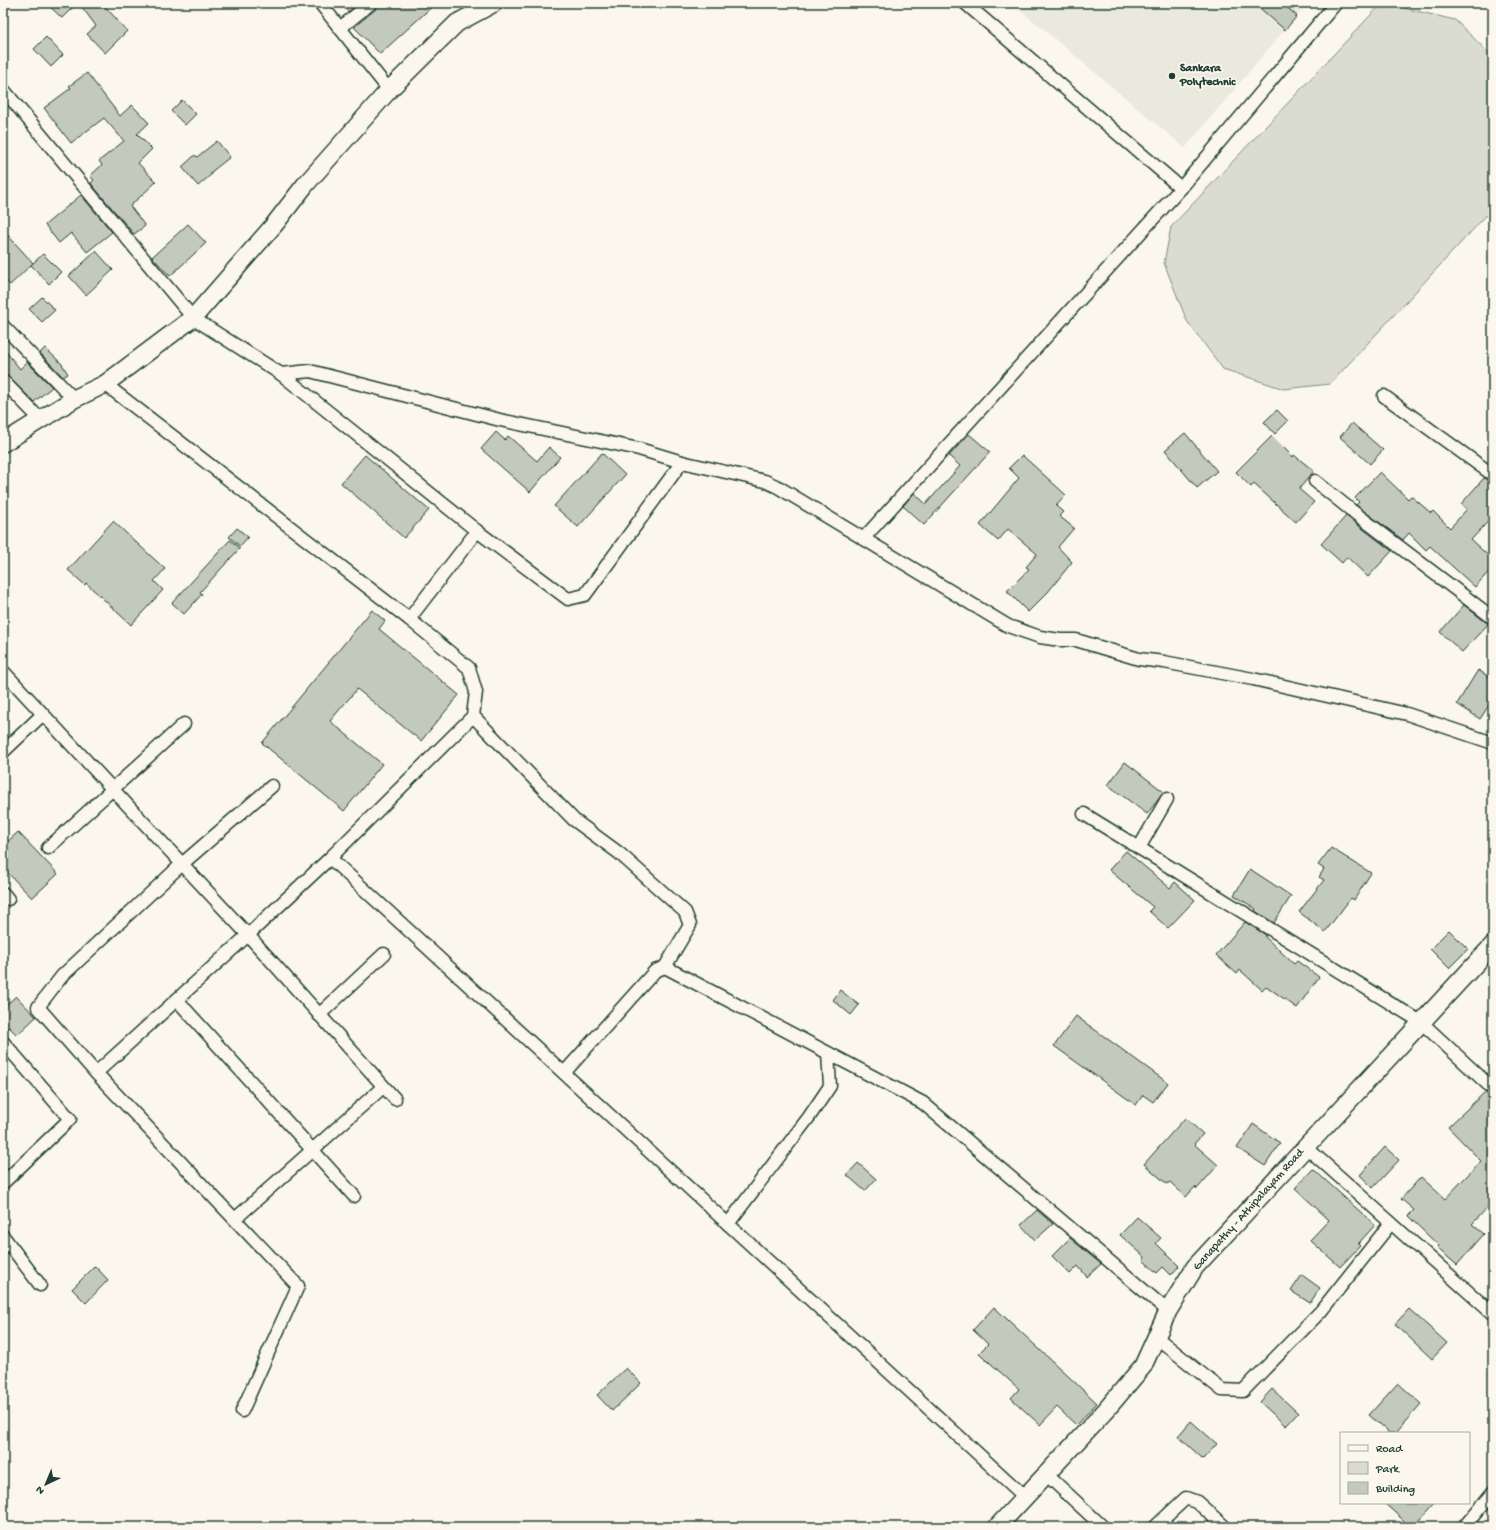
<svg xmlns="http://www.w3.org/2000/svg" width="1496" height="1530" font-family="'Gochi Hand',sans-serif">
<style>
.built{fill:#eae9de}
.green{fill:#dbdcd1;stroke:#7d8c82}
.building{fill:#c4c9be;stroke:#1f3d34}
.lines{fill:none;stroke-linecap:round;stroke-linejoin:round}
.street-casing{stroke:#1f3d34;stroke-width:15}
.secondary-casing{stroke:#1f3d34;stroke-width:20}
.street{stroke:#fbf7ec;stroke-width:12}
.secondary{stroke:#fbf7ec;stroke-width:17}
.poi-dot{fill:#1f3d34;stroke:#fbf7ec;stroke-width:1.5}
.labels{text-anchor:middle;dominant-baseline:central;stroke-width:3.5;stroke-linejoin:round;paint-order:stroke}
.poi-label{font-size:12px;font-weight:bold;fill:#1f3d34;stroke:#fbf7ec;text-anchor:start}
.street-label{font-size:12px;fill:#1f3d34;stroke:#fbf7ec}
</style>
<rect width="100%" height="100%" fill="#fbf7ec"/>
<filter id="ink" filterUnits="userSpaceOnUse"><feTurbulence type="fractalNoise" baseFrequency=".025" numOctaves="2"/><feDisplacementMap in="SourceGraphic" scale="8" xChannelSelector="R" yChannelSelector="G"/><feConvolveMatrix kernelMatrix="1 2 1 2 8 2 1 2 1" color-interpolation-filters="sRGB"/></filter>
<g filter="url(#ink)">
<path class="built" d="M1012,3h295l-122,145z"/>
<path class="green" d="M1382,3l73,17 38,37v151l-163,176 -46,5 -61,-20 -36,-48 -23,-58 7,-36z"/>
<g class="building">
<path d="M46,3h31l-15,15z"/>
<path d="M79,3h23l25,28 -22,22 -18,-19 9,-8z"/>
<path d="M340,3h19l-11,9z"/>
<path d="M378,3h58l-56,51 -26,-27 22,-18z"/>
<path d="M1254,3h28l15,13 -12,14z"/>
<path d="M46,37l17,18 -12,12 -17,-18z"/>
<path d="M87,73l33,43 12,-11 17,18 -12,11 15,15 -14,14 18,19 -26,24 15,20 -11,8 -41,-48 -2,-3 3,-3 -4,-4 12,-11 -3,-4 25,-20 -20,-23 -33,25 -27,-35 27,-20 -2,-2z"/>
<path d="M182,100l14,14 -11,11 -14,-14z"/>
<path d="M217,141l13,16 -20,16 2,1 -14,12 -16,-19 13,-12 2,2z"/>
<path d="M81,195l31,37 -25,20 -16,-19 -12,10 -14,-18z"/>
<path d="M188,224l18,19 -36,33 -18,-19z"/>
<path d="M3,230l30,33 -23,22 -7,-7z"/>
<path d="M96,251l17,19 -27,25 -17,-19z"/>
<path d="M43,254l18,18 -12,12 -18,-19z"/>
<path d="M42,297l13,13 -13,12 -13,-13z"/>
<path d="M3,348l17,21 7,-7 25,25 -18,15 -26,-26 -5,-2z"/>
<path d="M45,348l17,16 6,10 -5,3 -23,-24z"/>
<path d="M1277,410l11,11 -13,13 -11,-12z"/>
<path d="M1352,423l31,27 -13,14 -30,-27z"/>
<path d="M496,432l9,8 3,-4 29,25 12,-14 11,10 -30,35 -49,-43z"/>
<path d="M1185,433l32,38 -20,17 -32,-38z"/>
<path d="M969,434l21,18 -66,73 -21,-19 11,-13 12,11 34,-38 -11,-10z"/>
<path d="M1272,436l21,21 1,-2 20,16 -15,18 15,13 -18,20 -42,-38 -3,3 -15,-15z"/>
<path d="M602,453l23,22 -47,52 -24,-21z"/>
<path d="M365,455l64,55 -25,28 -63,-55z"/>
<path d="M1022,455l44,40 -10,11 7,6 -4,4 15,12 -16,19 14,15 -24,30 -20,20 -21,-21 22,-22 -3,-2 11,-13 -29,-25 -10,12 -18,-16 39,-47 -10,-10z"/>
<path d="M1380,472l28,27 3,-3 20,17 2,-2 17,17 17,-19 -6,-5 23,-26 9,8v30l-22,24 22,20v7l-18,20 -45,-41 -4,4 -17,-17 -6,7 -47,-35 3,-3 -4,-4z"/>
<path d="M1346,516l46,35 -24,26 -21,-20 -5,6 -21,-19z"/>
<path d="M113,521l52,48 -11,12 9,9 -32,35 -45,-42 -1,2 -17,-15z"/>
<path d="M237,528l11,9 -8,9 -11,-9z"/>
<path d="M230,540l10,8 -40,44 2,2 -18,20 -12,-11z"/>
<path d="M1464,605l24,19 -26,28 -22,-20z"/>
<path d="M372,610l13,11 -6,8 80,66 -38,46 -64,-52 -27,32 52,43 -38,47 -82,-68z"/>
<path d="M1478,670l15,9v20l-13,20 -23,-15z"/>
<path d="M1125,762l39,30 -17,22 -39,-29z"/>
<path d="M18,832l40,42 -26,24 -29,-30v-22z"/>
<path d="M1331,848l40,25 -17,27 -3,-2 -26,34 -26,-20 25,-32 -5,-3 5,-8 -6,-4z"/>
<path d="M1126,851l44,37 5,-6 20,18 -27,28 -19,-17 4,-4 -44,-37z"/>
<path d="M1250,869l41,27 -17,27 -19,-12 1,-2 -22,-14z"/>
<path d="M1245,922l21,13 -1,2 29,27 3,-3 22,16 -22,31 -31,-22 -4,4 -22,-20 -3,4 -21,-19z"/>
<path d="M1449,930l19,19 -19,19 -19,-19z"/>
<path d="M840,990l19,15 -8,10 -18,-15z"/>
<path d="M16,996l20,21 -19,18 -8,-8 -6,5v-24z"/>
<path d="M1076,1016l92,67 -15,19 -10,-7 -7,10 -82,-59z"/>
<path d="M1485,1092l8,9v101l-21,22 12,10 -27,31 -20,-17 2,-2 -31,-30 6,-6 -13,-11 20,-22 24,22 36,-38 -33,-34z"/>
<path d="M1185,1118l18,16 -9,10 24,21 -21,24 -2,-2 -9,10 -16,-15 -3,2 -23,-20z"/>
<path d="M1253,1124l27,19 -15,23 -28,-18z"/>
<path d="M1385,1147l14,13 -26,28 -13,-13z"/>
<path d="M858,1163l18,16 -11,12 -18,-16z"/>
<path d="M1313,1169l62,56 -17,19 2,2 -20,21 -30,-27 19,-20 -34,-32z"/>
<path d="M1037,1210l16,14 -18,16 -14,-15z"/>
<path d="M1137,1217l24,21 -5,5 23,23 -8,9 -8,-8 -6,6 -14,-13 2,-3 -25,-22z"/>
<path d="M1070,1238l31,26 -14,13 -9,-11 -8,8 -18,-18z"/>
<path d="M95,1266l13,14 -22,23 -14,-14z"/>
<path d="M1302,1275l18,13 -10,15 -19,-12z"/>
<path d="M994,1307l103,96 -21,22 -19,-18 -17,18 -29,-27 8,-9 -40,-36 9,-9 -15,-14z"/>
<path d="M1409,1309l38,34 -15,16 -37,-35z"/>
<path d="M626,1368l15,15 -29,28 -15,-16z"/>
<path d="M1398,1383l23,21 -26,29h-6l-20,-18z"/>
<path d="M1272,1389l26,24 -12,13 -26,-24z"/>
<path d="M1191,1421l26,23 -14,15 -25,-23z"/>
<path d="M1384,1503h50l-21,24h-2z"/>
</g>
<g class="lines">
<g class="street-casing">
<g id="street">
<path d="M320,3l69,87"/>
<path d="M965,3l216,185 155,-185"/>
<path d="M340,28l31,-25"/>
<path d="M3,89l190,229 88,56 29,-3 190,49 139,29 43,13 83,19 13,6 230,139 32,11 20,3h16l63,19 25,3 89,17 154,35 86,29"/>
<path d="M3,326l71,73"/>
<path d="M281,374l196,157 91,68 17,-4 97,-133"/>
<path d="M3,381l38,39"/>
<path d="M105,384l304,235 68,-88"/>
<path d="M1384,396l109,79"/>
<path d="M1315,481l36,29 142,108"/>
<path d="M863,539l318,-351"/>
<path d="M3,671l245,264 82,-77 143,-142 3,-24 -7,-24 -60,-49"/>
<path d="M473,716l101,104 45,33 66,59 5,13 -25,42 -10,4 -91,102"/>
<path d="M3,752l40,-38"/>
<path d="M1084,814l337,208 72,67"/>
<path d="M48,848l136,-124"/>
<path d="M1139,848l28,-49"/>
<path d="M330,858l695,639"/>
<path d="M3,893l5,6"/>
<path d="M665,967l258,136 245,208"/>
<path d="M177,1000l177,196"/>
<path d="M319,1015l65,-61"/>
<path d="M3,1042l67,77 -67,64"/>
<path d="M96,1073l-58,-66 24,-31 120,-112 90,-78"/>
<path d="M1306,1147l187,167"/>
<path d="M235,1219l148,-132"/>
<path d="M728,1224l81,-107 21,-31 -2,-33"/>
<path d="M3,1236l37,49"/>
<path d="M1156,1337l66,53 21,1 78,-80 70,-88"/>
<path d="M242,1411l56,-125 -202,-213 152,-138 147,164"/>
<path d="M1046,1474l57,53"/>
<path d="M1155,1527l31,-29 11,4 28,25"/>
<path d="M1464,1527l29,-35"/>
</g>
</g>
<g class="secondary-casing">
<g id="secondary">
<path d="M3,443l71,-44 31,-15 88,-66 81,-93 31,-40 84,-95 68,-67 37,-20"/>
<path d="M997,1527l109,-117 37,-44 25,-55 27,-44 298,-322"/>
</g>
</g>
<use href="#street" class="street"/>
<use href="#secondary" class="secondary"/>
</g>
</g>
<circle class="poi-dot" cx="1172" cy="76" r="4"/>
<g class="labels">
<g class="poi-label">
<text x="1180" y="69">Sankara<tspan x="1180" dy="14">Polytechnic</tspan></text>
</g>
<g class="street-label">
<text transform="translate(1249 1210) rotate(-48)">Ganapathy - Athipalayam Road</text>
</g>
</g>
<rect width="1496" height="1530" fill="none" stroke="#fbf7ec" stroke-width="16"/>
<rect x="8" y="8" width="1480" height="1514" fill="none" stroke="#1f3d34" stroke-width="1.5" filter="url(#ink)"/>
<rect x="1340" y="1432" width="130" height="72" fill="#fbf7ec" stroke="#a3ada2"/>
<rect x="1348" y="1445" width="20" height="6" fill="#fbf7ec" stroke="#a3ada2"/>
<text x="1376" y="1452" font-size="12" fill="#1f3d34">Road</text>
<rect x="1348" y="1462" width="20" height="12" fill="#dbdcd1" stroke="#a3ada2"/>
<text x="1376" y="1472" font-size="12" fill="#1f3d34">Park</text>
<rect x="1348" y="1482" width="20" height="12" fill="#c4c9be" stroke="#a3ada2"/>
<text x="1376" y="1492" font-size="12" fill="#1f3d34">Building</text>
<g transform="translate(46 1484) rotate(224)" stroke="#fbf7ec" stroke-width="3" paint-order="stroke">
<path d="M0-3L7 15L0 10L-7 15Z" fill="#1f3d34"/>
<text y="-6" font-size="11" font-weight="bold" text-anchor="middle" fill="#1f3d34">N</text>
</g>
</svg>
